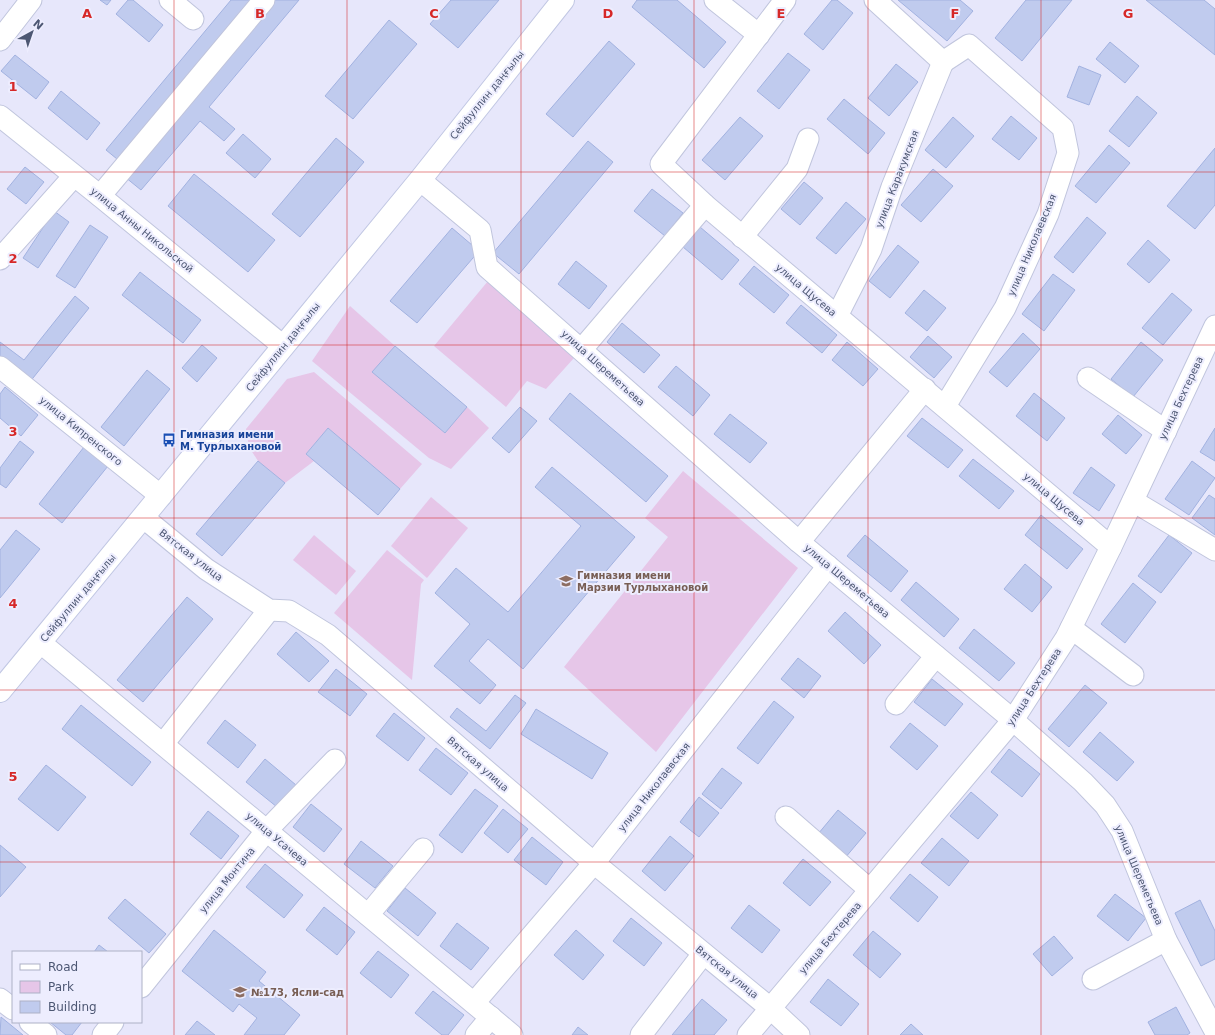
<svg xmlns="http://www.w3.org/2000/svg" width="1215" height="1035" font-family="'DejaVu Sans',sans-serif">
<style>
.green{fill:#e6c6e8}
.building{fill:#c0cbee;stroke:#a2b2e0}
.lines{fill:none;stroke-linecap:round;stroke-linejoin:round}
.street-casing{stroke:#c0c5dd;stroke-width:23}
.secondary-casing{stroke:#c1c7e3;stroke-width:24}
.street{stroke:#fff;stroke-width:21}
.secondary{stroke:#fff;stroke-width:22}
.grid{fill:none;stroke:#d62828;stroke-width:1;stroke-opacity:0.55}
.labels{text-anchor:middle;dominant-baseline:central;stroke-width:4;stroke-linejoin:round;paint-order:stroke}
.street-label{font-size:10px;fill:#4d5773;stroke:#ededfe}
.transit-label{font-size:10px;font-weight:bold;fill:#164399;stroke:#ededfe;text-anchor:start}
.education-label{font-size:10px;font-weight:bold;fill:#785e54;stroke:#ededfe;text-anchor:start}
.grid-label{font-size:13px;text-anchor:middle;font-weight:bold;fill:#d62828;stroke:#ededfe;stroke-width:4;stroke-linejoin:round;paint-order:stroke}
</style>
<rect width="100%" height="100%" fill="#e7e7fb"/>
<g class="green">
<path d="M488,281l86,77 -28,31 -19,-8 -21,26 -72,-61z"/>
<path d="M350,306l45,40 -22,26 72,61 22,-26 22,21 -38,41 -22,-11 -117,-97z"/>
<path d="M314,372l108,92 -22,25 -72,-61 -22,26 8,7 -29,22 -27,-22 -9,-14 -3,-18 41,-50z"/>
<path d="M683,471l115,97 -142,184 -92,-85 104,-130 -23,-19z"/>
<path d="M431,497l37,31 -41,50 -36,-32z"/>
<path d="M314,535l42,36 -20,24 -43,-35z"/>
<path d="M387,550l37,30 -3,4 -9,96 -78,-67z"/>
</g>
<g class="building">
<path d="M100,0h11l-4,5z"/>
<path d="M128,0h5l30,25 -14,17 -33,-28z"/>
<path d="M231,0h19l-133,159 -11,-9z"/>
<path d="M274,0h25l-90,107 26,22 -11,12 -24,-20 -59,69 -16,-13z"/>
<path d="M451,0h48l-41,48 -28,-24z"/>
<path d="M637,0h40l49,42 -22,26 -72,-61z"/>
<path d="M832,0h5l16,13 -30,37 -19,-16z"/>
<path d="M898,0h62l13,11 -26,30z"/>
<path d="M1026,0h46l-50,61 -27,-23z"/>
<path d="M1146,0h58l11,9v46z"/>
<path d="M389,20l28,24 -64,75 -28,-23z"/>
<path d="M609,41l26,23 -62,73 -27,-23z"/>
<path d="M1110,42l29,24 -14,17 -29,-24z"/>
<path d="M788,53l22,17 -31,39 -22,-18z"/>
<path d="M15,55l34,27 -13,17 -35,-28z"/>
<path d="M896,64l22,18 -29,34 -21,-18z"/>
<path d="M1079,66l22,9 -12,30 -22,-8z"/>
<path d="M61,91l39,32 -13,17 -39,-32z"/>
<path d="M1137,96l20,17 -28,34 -20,-16z"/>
<path d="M844,99l41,34 -17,21 -41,-35z"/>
<path d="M1011,116l26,22 -18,22 -27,-21z"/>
<path d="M740,117l23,19 -38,44 -23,-20z"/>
<path d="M953,117l21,19 -28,32 -21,-18z"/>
<path d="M243,134l28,25 -16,19 -29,-25z"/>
<path d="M336,138l28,24 -64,75 -28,-23z"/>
<path d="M588,141l25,21 -94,112 -26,-21z"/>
<path d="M1109,145l21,18 -34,40 -21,-17z"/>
<path d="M1215,148v57l-20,24 -28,-23z"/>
<path d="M25,167l19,15 -18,22 -19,-15z"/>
<path d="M933,169l20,17 -32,36 -20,-17z"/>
<path d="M194,174l81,66 -27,32 -80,-66z"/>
<path d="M804,182l19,16 -23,27 -19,-16z"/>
<path d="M652,189l31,24 -18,23 -31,-25z"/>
<path d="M846,202l20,17 -30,35 -20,-16z"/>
<path d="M54,211l15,11 -31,46 -15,-10z"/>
<path d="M1087,217l19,16 -33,40 -19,-16z"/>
<path d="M90,225l18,12 -33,51 -19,-12z"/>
<path d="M700,227l39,33 -17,20 -39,-33z"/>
<path d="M452,228l27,23 -62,72 -27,-22z"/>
<path d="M1148,240l22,20 -21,23 -22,-19z"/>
<path d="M898,245l21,17 -29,36 -21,-17z"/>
<path d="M576,261l31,25 -18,23 -31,-25z"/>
<path d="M754,266l35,29 -15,18 -35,-29z"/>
<path d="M140,272l61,48 -18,23 -61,-48z"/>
<path d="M1053,274l22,16 -31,41 -22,-17z"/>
<path d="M924,290l22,18 -19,23 -22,-18z"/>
<path d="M1172,293l20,17 -29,35 -21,-17z"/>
<path d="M75,296l14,12 -60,75 -29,-23v-18l24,18z"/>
<path d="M801,305l36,30 -15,18 -36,-30z"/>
<path d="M622,323l38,32 -16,18 -37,-31z"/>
<path d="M1023,333l17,16 -33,38 -18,-15z"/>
<path d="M928,336l24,21 -18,21 -24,-21z"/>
<path d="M847,342l31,27 -15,17 -31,-26z"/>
<path d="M1141,342l22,18 -30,37 -22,-18z"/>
<path d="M202,345l15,13 -20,24 -15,-14z"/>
<path d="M395,346l72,61 -22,26 -73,-61z"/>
<path d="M676,366l34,29 -17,21 -35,-29z"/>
<path d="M147,370l23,19 -46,57 -23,-19z"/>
<path d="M5,387l33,28 -17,21 -21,-18v-24z"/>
<path d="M570,393l98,83 -22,26 -97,-83z"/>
<path d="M1034,393l31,25 -18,23 -31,-25z"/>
<path d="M520,407l17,14 -28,32 -17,-15z"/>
<path d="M730,414l37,29 -17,20 -36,-29z"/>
<path d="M1118,415l24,20 -16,19 -24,-20z"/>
<path d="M922,418l41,32 -15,18 -41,-32z"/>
<path d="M328,428l72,61 -22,26 -72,-61z"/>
<path d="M1215,428v33l-15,-9z"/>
<path d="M20,441l14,11 -28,36 -6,-4v-16z"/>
<path d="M84,447l24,19 -46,57 -23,-19z"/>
<path d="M973,459l41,32 -15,18 -40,-33z"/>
<path d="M258,461l27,22 -63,73 -26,-22z"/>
<path d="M1192,461l23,17 -26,37 -24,-16z"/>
<path d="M552,467l83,70 -112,132 -35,-30 -19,22 27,24 -16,19 -46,-38 36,-42 -35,-31 21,-25 52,44 73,-86 -46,-39z"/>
<path d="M1091,467l24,18 -16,26 -26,-18z"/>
<path d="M1209,495l6,4v36l-23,-17z"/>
<path d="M1041,515l42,34 -16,20 -42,-34z"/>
<path d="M16,530l24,19 -40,49v-48z"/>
<path d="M865,535l43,36 -17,21 -44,-36z"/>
<path d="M1169,535l23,18 -31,40 -23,-17z"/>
<path d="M1025,564l27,23 -20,25 -28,-23z"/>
<path d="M916,582l43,37 -15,18 -43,-37z"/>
<path d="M1133,583l23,19 -31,41 -24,-19z"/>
<path d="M187,597l26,22 -70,83 -26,-22z"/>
<path d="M845,612l36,33 -17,19 -36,-33z"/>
<path d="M974,629l41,34 -16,18 -40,-33z"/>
<path d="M296,632l33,29 -20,21 -32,-28z"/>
<path d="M798,658l23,18 -17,22 -23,-19z"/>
<path d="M336,669l31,25 -17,22 -32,-24z"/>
<path d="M932,679l31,25 -18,22 -31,-24z"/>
<path d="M1085,685l22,18 -38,44 -21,-18z"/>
<path d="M515,695l11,8 -36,46 -40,-32 7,-9 29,23z"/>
<path d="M774,701l20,16 -36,47 -21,-16z"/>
<path d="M81,705l70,57 -19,24 -70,-57z"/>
<path d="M536,709l72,44 -16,26 -71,-45z"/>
<path d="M394,713l31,25 -17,23 -32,-25z"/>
<path d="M225,720l31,25 -18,23 -31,-25z"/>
<path d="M910,723l28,23 -21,24 -27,-23z"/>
<path d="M1100,732l34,30 -17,19 -34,-29z"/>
<path d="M436,748l32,25 -17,22 -32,-25z"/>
<path d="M1009,749l31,25 -18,23 -31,-25z"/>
<path d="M265,759l31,26 -19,22 -31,-25z"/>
<path d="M46,765l40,32 -28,34 -40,-32z"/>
<path d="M722,768l20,15 -21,26 -19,-15z"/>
<path d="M475,789l23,17 -36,47 -23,-18z"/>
<path d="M971,792l27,23 -20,24 -28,-23z"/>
<path d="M699,797l20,16 -20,24 -19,-15z"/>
<path d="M311,804l31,25 -18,23 -31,-25z"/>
<path d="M503,809l25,20 -20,24 -24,-20z"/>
<path d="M838,810l28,23 -21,25 -27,-24z"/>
<path d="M208,811l31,25 -18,23 -31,-25z"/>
<path d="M670,836l24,20 -29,35 -23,-20z"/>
<path d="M532,837l31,25 -17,23 -32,-25z"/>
<path d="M942,838l27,23 -20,25 -28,-23z"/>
<path d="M361,841l32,25 -18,22 -31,-24z"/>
<path d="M0,845l26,22 -26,30z"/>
<path d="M803,859l28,23 -21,24 -27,-23z"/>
<path d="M265,864l38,31 -19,23 -38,-31z"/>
<path d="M910,874l28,23 -20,25 -28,-24z"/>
<path d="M405,888l31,25 -18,23 -31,-25z"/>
<path d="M1115,894l31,24 -18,23 -31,-25z"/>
<path d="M125,899l41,35 -17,19 -41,-35z"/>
<path d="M1200,900l15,31v28l-14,7 -26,-53z"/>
<path d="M749,905l31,25 -18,23 -31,-25z"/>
<path d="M324,907l31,25 -18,23 -31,-25z"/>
<path d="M631,918l31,25 -18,23 -31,-25z"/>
<path d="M457,923l32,25 -18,22 -31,-24z"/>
<path d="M214,930l52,42 -7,9 41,34 -16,20h-40l13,-17 -18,-14 -6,8 -51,-41z"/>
<path d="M576,930l28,25 -21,25 -29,-25z"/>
<path d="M873,931l28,23 -21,24 -27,-23z"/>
<path d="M1054,936l19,22 -21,18 -19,-22z"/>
<path d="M99,945l9,7h-14z"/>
<path d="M378,951l31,24 -18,23 -31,-25z"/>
<path d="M828,979l31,25 -18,22 -31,-24z"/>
<path d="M433,991l31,24 -16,20h-6l-27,-22z"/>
<path d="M702,999l25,21 -13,15h-42z"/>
<path d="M1176,1007l14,26 -3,2h-32l-7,-13z"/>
<path d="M1,1017l22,18h-23z"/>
<path d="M197,1021l18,14h-30z"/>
<path d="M50,1022h32l-10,13h-6z"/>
<path d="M911,1024l12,11h-23z"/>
<path d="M578,1027l10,8h-16z"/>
</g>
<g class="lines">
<g class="street-casing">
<g id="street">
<path d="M170,0l23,19"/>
<path d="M715,0l44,35"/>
<path d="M785,0l-124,164 44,41 406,342"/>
<path d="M875,0l68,62"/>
<path d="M0,40l31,-40"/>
<path d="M943,62l26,-17 94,83 5,25 -20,61 -43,94 -60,98"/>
<path d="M0,116l100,80 183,150"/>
<path d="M420,180l60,50 7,37 312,275 214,178 70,62 22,23 17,26 44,109 49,91"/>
<path d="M100,196l164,-196"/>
<path d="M742,237l55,-68 11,-30"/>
<path d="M0,259l74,-83"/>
<path d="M837,316l34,-67 21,-62 51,-125"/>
<path d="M582,349l123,-144"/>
<path d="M0,367l161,129"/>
<path d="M1088,378l78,53"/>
<path d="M1133,501l82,49"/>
<path d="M144,518l62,51 63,41 20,1 39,24 266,228 176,145 29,27"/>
<path d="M799,542l126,-153"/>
<path d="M1071,628l62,47"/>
<path d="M41,643l471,392"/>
<path d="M896,704l40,-48"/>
<path d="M163,744l106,-134"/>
<path d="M786,817l84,73"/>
<path d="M368,915l55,-66"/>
<path d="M1093,979l73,-39"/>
<path d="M141,987l126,-157 68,-70"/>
<path d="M0,999l13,10"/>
<path d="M474,1003l120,-140 234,-297"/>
<path d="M30,1022l16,13"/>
<path d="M103,1035l10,-13"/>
<path d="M476,1035l15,-18"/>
<path d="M641,1035l62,-81"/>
<path d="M748,1035l265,-315 53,-82 45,-91 104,-221"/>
</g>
</g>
<g class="secondary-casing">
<path id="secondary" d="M0,691l420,-511 143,-180"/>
</g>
<use href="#street" class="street"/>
<use href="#secondary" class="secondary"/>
</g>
<path class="grid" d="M174,0v1035M347,0v1035M521,0v1035M694,0v1035M868,0v1035M1041,0v1035M0,172h1215M0,345h1215M0,518h1215M0,690h1215M0,862h1215"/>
<defs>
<g id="bus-bare" transform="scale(1.08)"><path d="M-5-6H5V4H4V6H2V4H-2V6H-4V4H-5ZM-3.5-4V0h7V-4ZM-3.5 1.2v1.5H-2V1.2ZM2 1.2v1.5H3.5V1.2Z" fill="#1a4fb4" stroke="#ededfe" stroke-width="2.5" paint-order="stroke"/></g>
<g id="school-bare" transform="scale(1.08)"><path d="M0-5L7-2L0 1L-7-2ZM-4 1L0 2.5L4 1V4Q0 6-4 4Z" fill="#8d6e63" stroke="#ededfe" stroke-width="2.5" paint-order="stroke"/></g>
</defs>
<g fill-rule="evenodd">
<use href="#bus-bare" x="169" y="440"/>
<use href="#school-bare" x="566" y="581"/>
<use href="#school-bare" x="240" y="992"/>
</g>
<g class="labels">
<g class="street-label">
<text transform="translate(487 95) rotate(-51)">Сейфуллин даңғылы</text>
<text transform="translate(897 179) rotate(-69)">улица Каракумская</text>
<text transform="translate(142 230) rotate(39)">улица Анны Никольской</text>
<text transform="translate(1032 245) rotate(-67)">улица Николаевская</text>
<text transform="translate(806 290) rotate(40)">улица Щусева</text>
<text transform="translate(283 347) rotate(-51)">Сейфуллин даңғылы</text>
<text transform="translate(603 368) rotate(42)">улица Шереметьева</text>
<text transform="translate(1181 398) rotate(-65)">улица Бехтерева</text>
<text transform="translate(81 431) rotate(39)">улица Кипренского</text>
<text transform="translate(1054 499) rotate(40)">улица Щусева</text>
<text transform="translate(191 555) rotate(38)">Вятская улица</text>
<text transform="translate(847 581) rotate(40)">улица Шереметьева</text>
<text transform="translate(78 598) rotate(-50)">Сейфуллин даңғылы</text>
<text transform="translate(1034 687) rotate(-57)">улица Бехтерева</text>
<text transform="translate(478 764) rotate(41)">Вятская улица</text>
<text transform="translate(654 787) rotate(-52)">улица Николаевская</text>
<text transform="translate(277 839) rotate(40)">улица Усачева</text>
<text transform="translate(1139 875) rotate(67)">улица Шереметьева</text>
<text transform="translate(227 880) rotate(-51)">улица Монтина</text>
<text transform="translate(830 938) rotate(-50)">улица Бехтерева</text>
<text transform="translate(727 972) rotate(39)">Вятская улица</text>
</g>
<g class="transit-label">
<text x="180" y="434">Гимназия имени<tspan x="180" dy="12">М. Турлыхановой</tspan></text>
</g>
<g class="education-label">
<text x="577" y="575">Гимназия имени<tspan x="577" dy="12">Марзии Турлыхановой</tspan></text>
<text x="251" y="992">№173, Ясли-сад</text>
</g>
</g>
<g class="grid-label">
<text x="87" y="18">A</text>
<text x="260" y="18">B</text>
<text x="434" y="18">C</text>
<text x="608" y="18">D</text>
<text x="781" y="18">E</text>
<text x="955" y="18">F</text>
<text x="1128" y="18">G</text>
<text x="13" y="91">1</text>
<text x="13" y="263">2</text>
<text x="13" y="436">3</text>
<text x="13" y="608">4</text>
<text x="13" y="781">5</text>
</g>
<rect x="12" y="951" width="130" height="72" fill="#ededfe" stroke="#adb1c6"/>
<rect x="20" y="964" width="20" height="6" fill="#ffffff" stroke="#adb1c6"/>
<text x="48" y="971" font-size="12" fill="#4d5773">Road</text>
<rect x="20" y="981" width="20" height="12" fill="#e6c6e8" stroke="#adb1c6"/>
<text x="48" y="991" font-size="12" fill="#4d5773">Park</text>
<rect x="20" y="1001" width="20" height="12" fill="#c0cbee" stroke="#adb1c6"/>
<text x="48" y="1011" font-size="12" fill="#4d5773">Building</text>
<g transform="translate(32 32) rotate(40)" stroke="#ededfe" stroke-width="3" paint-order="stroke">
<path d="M0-3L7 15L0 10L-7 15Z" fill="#4d5773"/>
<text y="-6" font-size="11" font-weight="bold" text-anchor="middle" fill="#4d5773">N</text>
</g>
</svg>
